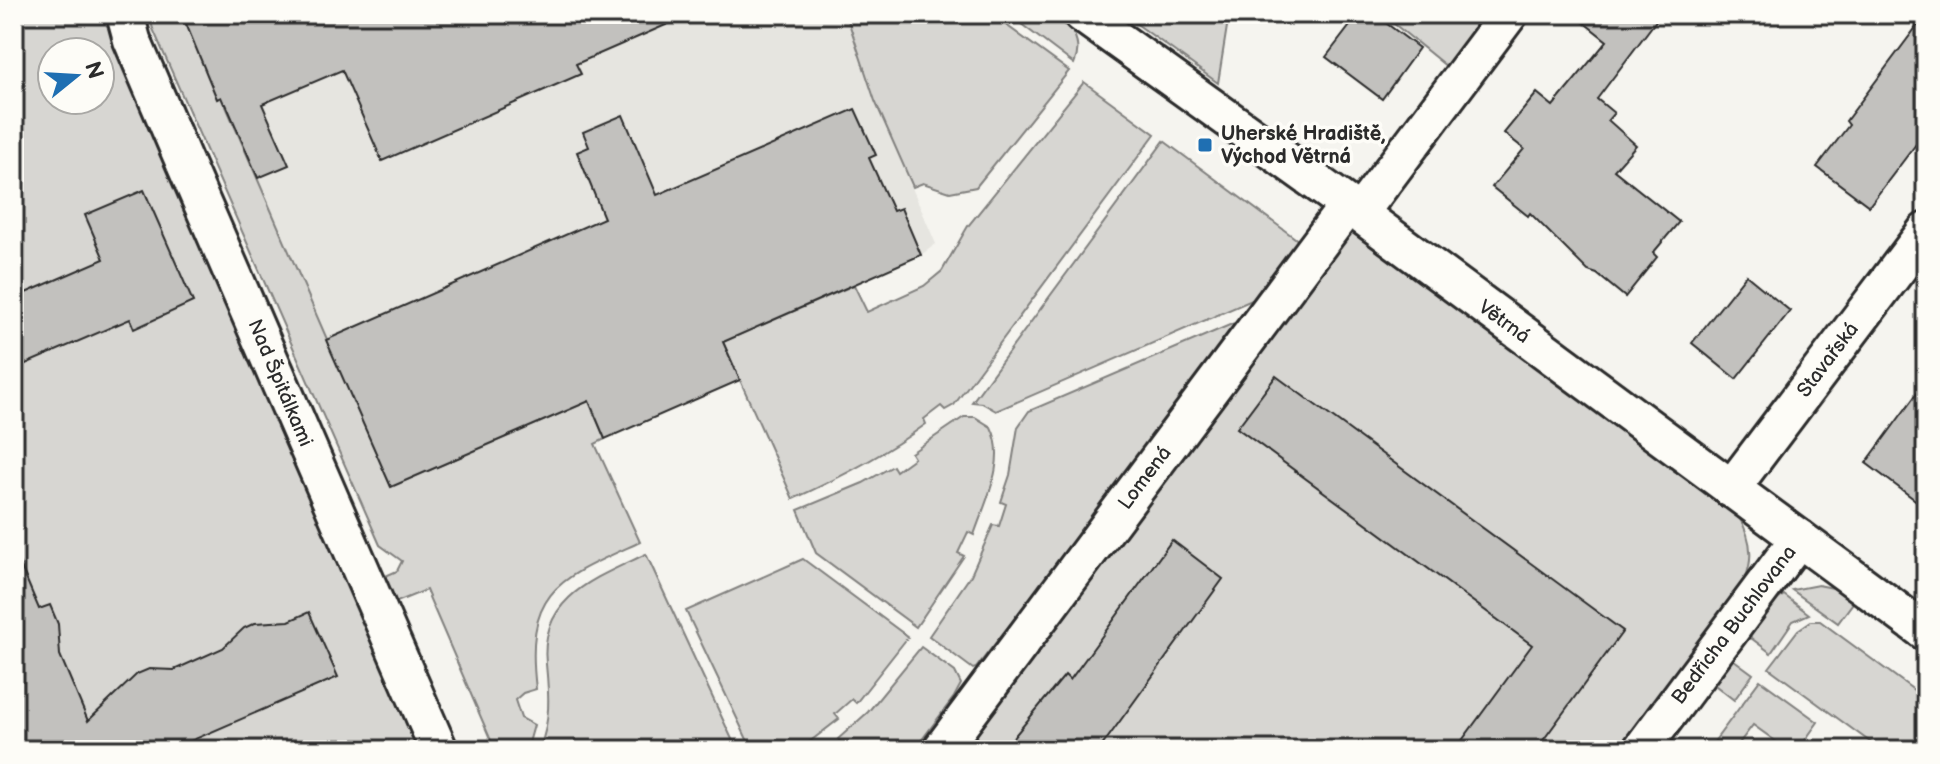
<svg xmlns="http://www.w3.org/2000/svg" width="1940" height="764" font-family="'Balsamiq Sans',sans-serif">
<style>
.built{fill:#e6e5e0}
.green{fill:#d7d6d2;stroke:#81807e;stroke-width:2;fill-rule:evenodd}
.building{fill:#c2c1be;stroke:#2b2b2b;stroke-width:2}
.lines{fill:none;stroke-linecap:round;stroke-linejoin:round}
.street-casing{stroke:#2b2b2b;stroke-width:42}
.street{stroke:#fdfcf7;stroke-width:36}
.poi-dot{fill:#1f6fb2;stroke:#fdfcf7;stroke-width:3}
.labels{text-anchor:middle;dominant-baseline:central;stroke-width:7;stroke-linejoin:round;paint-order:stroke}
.poi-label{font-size:20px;font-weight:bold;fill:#2b2b2b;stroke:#fdfcf7;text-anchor:start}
.street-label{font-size:20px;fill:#2b2b2b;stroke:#fdfcf7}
</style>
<rect width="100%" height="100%" fill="#f5f4ef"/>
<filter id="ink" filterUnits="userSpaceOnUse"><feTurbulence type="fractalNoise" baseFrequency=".0125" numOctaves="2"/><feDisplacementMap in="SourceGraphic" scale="16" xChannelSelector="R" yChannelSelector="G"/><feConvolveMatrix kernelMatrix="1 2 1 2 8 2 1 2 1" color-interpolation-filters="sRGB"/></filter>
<g filter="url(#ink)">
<path class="built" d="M186,14h660l29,87 61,143 -15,11 -530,230z"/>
<g class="green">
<path d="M14,14h90l319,736h-409zM52,52h48v48h-48z"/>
<path d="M149,14h37l205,473 198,-86 16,38 -10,5 45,98c-81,37 -116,47 -104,147l-13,4 -8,7 6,18 13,7 -7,25h-32l-69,-160 -34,14 -11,-26 16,-7 5,-10 -22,-16 -227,-516z"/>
<path d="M846,14h145l78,57 -93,116 -26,5 -27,-9 -10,4 -38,-86z"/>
<path d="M1008,14c13,0 34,-4 46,1 19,7 29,30 20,49z"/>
<path d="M1123,14h106l-11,69z"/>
<path d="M1382,14h113l-43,57z"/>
<path d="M1084,82l71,52 -201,271 -9,5 -4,-4 -17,13 2,5c-42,31 -86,54 -133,75l-70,-157 131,-57 13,27 57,-26 18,-15 26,-45z"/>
<path d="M1164,141l139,103 -37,50 -270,117 -14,-8 -10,-1z"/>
<path d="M1350,231l387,283c13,20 18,42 8,65l-127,171h-671z"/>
<path d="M1239,321l-39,59 -224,288 -3,1 -44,-33 42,-61 22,-50 6,1 7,-22 -5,-2 9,-27 8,-48 11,-16z"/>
<path d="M964,417h11l16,10c17,33 -6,75 -17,108l-6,-3 -10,21 6,3 -48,71 -100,-74 -18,-43 65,-27 30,-17 3,5 18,-13 -3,-5z"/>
<path d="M646,554l91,196h-198c12,-29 10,-55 7,-86 -7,-67 50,-86 100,-110z"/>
<path d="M803,559l105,78 -52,66 -4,-4 -17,15 4,5 -40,31h-47l-66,-139z"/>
<path d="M1818,585l20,4 17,11 -17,23 -46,-33z"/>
<path d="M1784,595l25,19 -16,7 -22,32 -24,-18 26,-32z"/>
<path d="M1811,621h9l106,78v51h-45l-112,-82 29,-38z"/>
<path d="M921,647l34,25 6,12 -7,13 -40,53h-80l8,-6 -4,-5 30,-27z"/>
<path d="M1730,657l23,17 -19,26 -23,-18z"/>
<path d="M1760,680l58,42 -20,28h-10l-35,-25 -19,25h-26z"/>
</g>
<g class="building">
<path d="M182,14h509l-115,50 5,10 -199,87 -40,-91 -80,34 27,61 -31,13 -32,-74h-2l-3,-7 -4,2z"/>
<path d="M1359,14h15l45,34 -37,51 -56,-42z"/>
<path d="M1573,14h88l-64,85 17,14 -6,7 28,25 -22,25 65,52 -26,31 4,4 -32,40 -28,-23 -9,-3 -58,-58 -2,3 -36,-29 32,-38 -20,-16 33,-40 16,13 54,-65z"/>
<path d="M1926,14v117l-57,75 -52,-39 32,-42 -3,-4z"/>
<path d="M855,109l21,46 -7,3 24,53 8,-3 20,47 -198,87 17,38 -135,59 -16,-38 -198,86 -65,-147 278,-122 -27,-66 12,-5 -6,-15 40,-17 34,80z"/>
<path d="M144,190l49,112 -59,27 -4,-10 -116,50v-71l90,-39 -19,-44z"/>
<path d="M1746,275l44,36 -54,68 -44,-36z"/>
<path d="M1276,376l347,255 -87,119h-81l77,-105 -295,-217z"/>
<path d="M1926,381v127l-60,-45z"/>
<path d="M1172,540l51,39 -124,171h-96l62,-75 5,5z"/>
<path d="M14,550l25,59 11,-4 8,19 2,31 28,66 49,-47 12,-5 25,1 49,-22 21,-20 11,-5 34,-2 20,-9 29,65 -168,73h-150l-6,-14z"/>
</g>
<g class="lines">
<g class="street-casing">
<g id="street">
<path d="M125,14l7,26 53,124 254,586"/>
<path d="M1082,14l266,191 578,427"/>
<path d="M1359,214l150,-200"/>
<path d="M1731,489l195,-258"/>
<path d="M941,750l407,-545"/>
<path d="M1641,750l158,-212"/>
</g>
</g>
<use href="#street" class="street"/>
</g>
</g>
<rect class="poi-dot" x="1197" y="137" width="16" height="16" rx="4"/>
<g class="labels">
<g class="poi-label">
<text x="1221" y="134">Uherské Hradiště,<tspan x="1221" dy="23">Východ Větrná</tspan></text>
</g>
<g class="street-label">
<text transform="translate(1504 322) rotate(36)">Větrná</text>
<text transform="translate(1828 360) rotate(-53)">Stavařská</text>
<text transform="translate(280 383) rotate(67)">Nad Špitálkami</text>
<text transform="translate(1145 478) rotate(-53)">Lomená</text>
<text transform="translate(1734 625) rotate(-53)">Bedřicha Buchlovana</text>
</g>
</g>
<rect width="1940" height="764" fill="none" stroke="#fdfcf7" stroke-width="48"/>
<rect x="24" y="24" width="1892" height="716" fill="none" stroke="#2b2b2b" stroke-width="3" filter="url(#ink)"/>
<g transform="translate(76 76) rotate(72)"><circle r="38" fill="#fdfcf7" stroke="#a9a8a5" stroke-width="2"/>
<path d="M0-6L14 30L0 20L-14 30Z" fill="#1f6fb2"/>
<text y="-12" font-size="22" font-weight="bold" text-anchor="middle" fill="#2b2b2b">N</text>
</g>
</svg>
